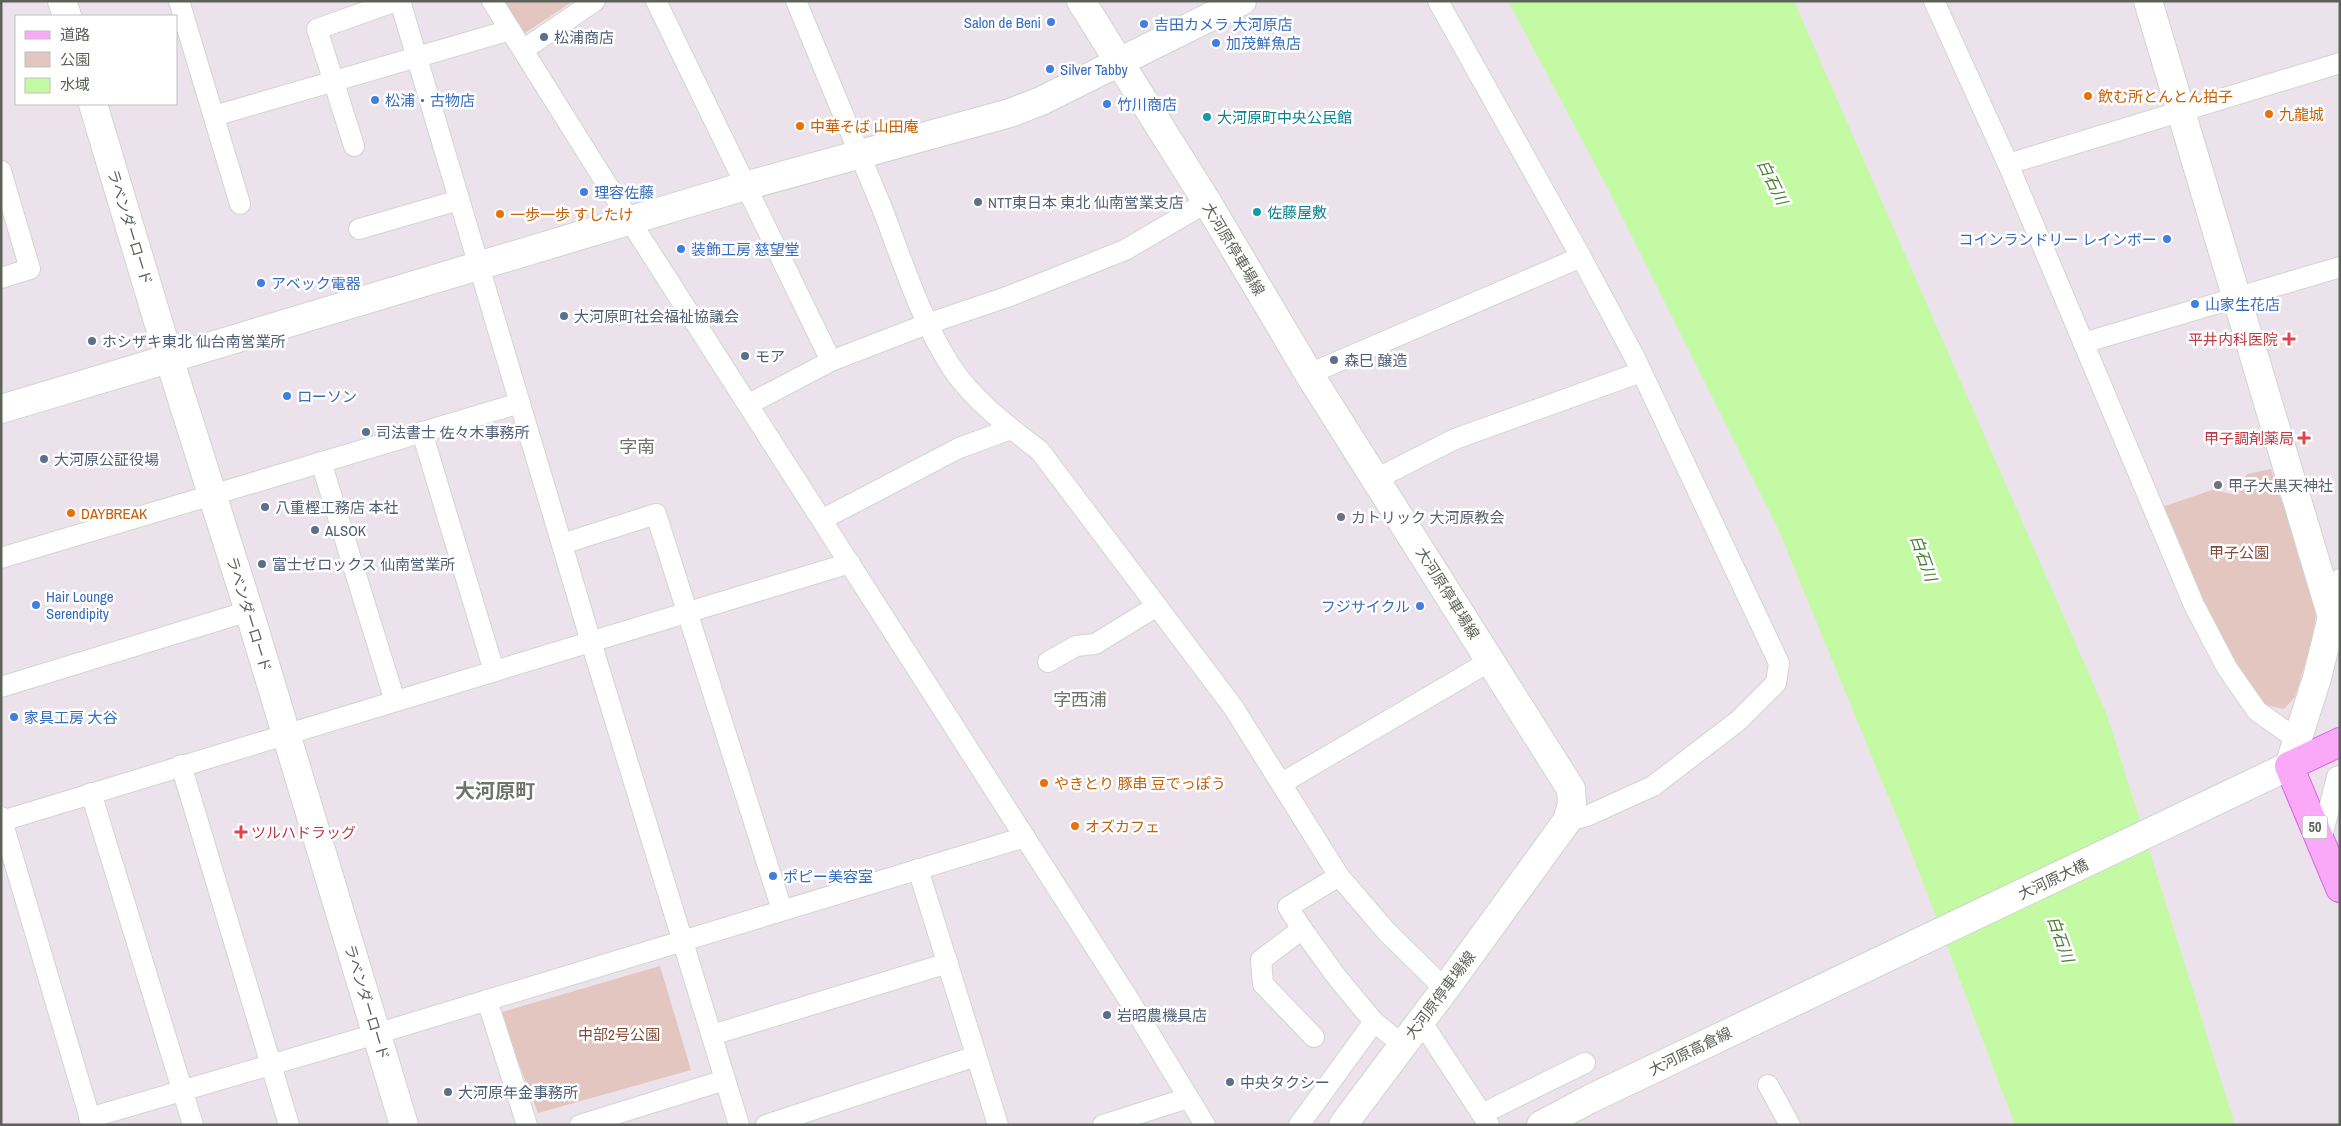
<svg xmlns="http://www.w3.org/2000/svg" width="2341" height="1126" font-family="'Archivo Narrow','Noto Sans JP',sans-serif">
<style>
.green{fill:#e3c6bf}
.water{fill:#c5faa4}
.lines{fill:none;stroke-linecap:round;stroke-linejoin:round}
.street-casing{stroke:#d0d6cf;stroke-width:22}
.secondary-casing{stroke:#ced5cc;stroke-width:30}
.primary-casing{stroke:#db5ee9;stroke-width:30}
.street{stroke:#fff;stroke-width:20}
.secondary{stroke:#fff;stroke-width:28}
.primary{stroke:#faa9f9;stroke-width:28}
.shop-dot{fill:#3f7fe0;stroke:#fff;stroke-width:2}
.service-dot{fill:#5c6f8a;stroke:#fff;stroke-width:2}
.food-dot{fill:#e8710a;stroke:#fff;stroke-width:2}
.culture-dot{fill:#0f9aa8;stroke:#fff;stroke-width:2}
.health-dot{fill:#e0444e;stroke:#fff;stroke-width:2}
.worship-dot{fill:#6b7280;stroke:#fff;stroke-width:2}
.labels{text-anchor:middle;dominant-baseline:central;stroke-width:5;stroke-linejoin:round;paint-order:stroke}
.shield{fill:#fff;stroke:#8d918c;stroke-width:1}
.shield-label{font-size:14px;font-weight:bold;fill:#5c625a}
.shop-label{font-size:15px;fill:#366cbe;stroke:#fff;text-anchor:start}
.service-label{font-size:15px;fill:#4e5e75;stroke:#fff;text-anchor:start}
.food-label{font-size:15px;fill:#c56008;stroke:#fff;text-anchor:start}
.culture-label{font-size:15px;fill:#0d838f;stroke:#fff;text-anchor:start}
.street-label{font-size:15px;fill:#5c625a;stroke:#fff}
.health-label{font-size:15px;fill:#be3a42;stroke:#fff;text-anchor:end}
.worship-label{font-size:15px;fill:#5b616d;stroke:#fff;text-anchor:start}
.park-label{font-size:15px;fill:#824a39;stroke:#fff}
.water-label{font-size:16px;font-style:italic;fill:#4c8035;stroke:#fff}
.quarter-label{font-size:18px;fill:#6e746b;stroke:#fff}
.district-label{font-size:20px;font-weight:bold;fill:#6e746b;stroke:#fff}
</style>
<rect width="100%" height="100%" fill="#ece2ec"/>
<g class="green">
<path d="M501,1h72l-51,34z"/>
<path d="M2271,469l46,138 -5,35 -17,55 -11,12 -23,-5 -32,-45 -70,-151 53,-18 21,4 14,-20z"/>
<path d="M660,966l31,104 -153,43 -39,-100z"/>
</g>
<path class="water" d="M1508,1h286l313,714 128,410h-220l-103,-271 -133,-323 -174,-348z"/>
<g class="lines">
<g class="street-casing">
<g id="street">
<path d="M179,1l61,203"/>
<path d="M400,1l191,641 148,483"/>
<path d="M492,1l126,201 513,801 74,122"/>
<path d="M656,1l175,360"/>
<path d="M796,1c29,69 58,138 86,207 21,54 38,111 70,160 22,33 57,59 88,83l193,256 106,169 47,55 59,58"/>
<path d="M1438,1l143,256 54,101 144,305 -3,20 -38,38 -85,65 -66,30 -20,5"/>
<path d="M1934,1l74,163 186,441 33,63 30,43 41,29"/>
<path d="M523,50l72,-49"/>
<path d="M214,116l296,-86"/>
<path d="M354,146l-37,-117 79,-28"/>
<path d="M2008,164l332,-101"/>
<path d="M1,171l29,98 -29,9"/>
<path d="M359,229l100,-29"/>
<path d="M2083,343l257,-76"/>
<path d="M1309,374l272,-117"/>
<path d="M749,404l82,-43 96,-37 80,-27 118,-47 82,-48"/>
<path d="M422,432l72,239"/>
<path d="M321,462l74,239"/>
<path d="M1376,479l79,-40 186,-67"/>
<path d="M823,519l136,-71 52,-19"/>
<path d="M562,544l94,-30 126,396"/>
<path d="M1,558l519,-155"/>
<path d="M2333,613l7,-34"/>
<path d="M1048,662l28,-16 19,-2 62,-38"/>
<path d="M1,687l248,-76"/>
<path d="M181,765l108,360"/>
<path d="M1282,783l208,-122"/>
<path d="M91,793l102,332"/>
<path d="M1,817l91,308"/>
<path d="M2,821l848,-258"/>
<path d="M2321,840l16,-63 3,-1"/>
<path d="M918,869l80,256"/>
<path d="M1302,929l-14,-22 51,-31"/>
<path d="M487,1000l40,125"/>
<path d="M1421,1021l68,104"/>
<path d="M712,1035l236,-72"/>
<path d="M1314,1037l-51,-53 -2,-24 41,-31 34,47 38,46 29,23"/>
<path d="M1768,1085l22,40"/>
<path d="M1482,1114l103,-51"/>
<path d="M89,1118l287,-84 649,-197"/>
<path d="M580,1125l145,-45"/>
<path d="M766,1125l210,-69"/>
<path d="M1103,1125l85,-27"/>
<path d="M1299,1125l75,-103"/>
</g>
</g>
<g class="secondary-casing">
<g id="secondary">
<path d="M62,1l5,15"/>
<path d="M1081,1l126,201 102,172 262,415 1,15 -5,17 -122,168 -102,136"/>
<path d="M93,104l76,254 80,253 155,514"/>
<path d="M1,409l744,-223 265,-73 31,-12 201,-100"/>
<path d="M1541,1125l49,-26 699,-333 28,-88 15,-61 -184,-616"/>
</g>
</g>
<g class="primary-casing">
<path id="primary" d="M2340,742l-51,24 51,122"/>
</g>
<use href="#street" class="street"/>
<use href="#secondary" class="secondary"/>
<use href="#primary" class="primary"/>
</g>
<g class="shop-dot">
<circle cx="1051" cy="22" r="5"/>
<circle cx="1144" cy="24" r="5"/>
<circle cx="1216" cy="43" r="5"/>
<circle cx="1050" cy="69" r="5"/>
<circle cx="375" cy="100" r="5"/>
<circle cx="1107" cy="104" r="5"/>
<circle cx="584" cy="192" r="5"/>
<circle cx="2167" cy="239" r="5"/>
<circle cx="681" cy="249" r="5"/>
<circle cx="261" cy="283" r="5"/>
<circle cx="2195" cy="304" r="5"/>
<circle cx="287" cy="396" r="5"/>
<circle cx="36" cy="605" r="5"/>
<circle cx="1420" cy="606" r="5"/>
<circle cx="14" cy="717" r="5"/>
<circle cx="773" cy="876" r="5"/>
</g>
<g class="service-dot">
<circle cx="544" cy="37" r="5"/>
<circle cx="978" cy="202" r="5"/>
<circle cx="564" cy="316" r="5"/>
<circle cx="92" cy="341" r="5"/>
<circle cx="745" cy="356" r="5"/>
<circle cx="1334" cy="360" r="5"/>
<circle cx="366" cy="432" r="5"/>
<circle cx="44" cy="459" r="5"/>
<circle cx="265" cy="507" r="5"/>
<circle cx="315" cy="530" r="5"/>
<circle cx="262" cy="564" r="5"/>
<circle cx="1107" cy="1015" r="5"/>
<circle cx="1230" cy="1082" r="5"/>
<circle cx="448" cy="1092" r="5"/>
</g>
<g class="food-dot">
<circle cx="2088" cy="96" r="5"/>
<circle cx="2269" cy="114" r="5"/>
<circle cx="800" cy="126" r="5"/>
<circle cx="500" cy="214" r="5"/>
<circle cx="71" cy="513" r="5"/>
<circle cx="1044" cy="783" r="5"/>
<circle cx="1075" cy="826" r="5"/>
</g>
<g class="culture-dot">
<circle cx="1207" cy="117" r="5"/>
<circle cx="1257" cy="212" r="5"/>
</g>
<g class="health-dot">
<path d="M2286.5 331.5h5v5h5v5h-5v5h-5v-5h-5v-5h5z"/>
<path d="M2301.5 430.5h5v5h5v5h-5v5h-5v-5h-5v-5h5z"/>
<path d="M238.5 824.5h5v5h5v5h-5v5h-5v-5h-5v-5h5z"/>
</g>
<g class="worship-dot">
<circle cx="2218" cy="485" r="5"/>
<circle cx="1341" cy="517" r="5"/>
</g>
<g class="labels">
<rect class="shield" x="2302.5" y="815.5" width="25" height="23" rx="4"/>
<g class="shield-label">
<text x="2315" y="827">50</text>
</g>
<g class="shop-label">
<text x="1041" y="22" text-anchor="end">Salon de Beni</text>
<text x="1154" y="24">吉田カメラ 大河原店</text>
<text x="1226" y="43">加茂鮮魚店</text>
<text x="1060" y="69">Silver Tabby</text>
<text x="385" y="100">松浦・古物店</text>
<text x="1117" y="104">竹川商店</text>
<text x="594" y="192">理容佐藤</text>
<text x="2157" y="239" text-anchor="end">コインランドリー レインボー</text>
<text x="691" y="249">装飾工房 慈望堂</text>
<text x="271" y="283">アベック電器</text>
<text x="2205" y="304">山家生花店</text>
<text x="297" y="396">ローソン</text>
<text x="46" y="596">Hair Lounge<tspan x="46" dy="17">Serendipity</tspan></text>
<text x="1410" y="606" text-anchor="end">フジサイクル</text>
<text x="24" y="717">家具工房 大谷</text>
<text x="783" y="876">ポピー美容室</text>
</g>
<g class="service-label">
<text x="554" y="37">松浦商店</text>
<text x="988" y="202">NTT東日本 東北 仙南営業支店</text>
<text x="574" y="316">大河原町社会福祉協議会</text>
<text x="102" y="341">ホシザキ東北 仙台南営業所</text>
<text x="755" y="356">モア</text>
<text x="1344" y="360">森巳 醸造</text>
<text x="376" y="432">司法書士 佐々木事務所</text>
<text x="54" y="459">大河原公証役場</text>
<text x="275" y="507">八重樫工務店 本社</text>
<text x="325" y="530">ALSOK</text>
<text x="272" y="564">富士ゼロックス 仙南営業所</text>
<text x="1117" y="1015">岩昭農機具店</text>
<text x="1240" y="1082">中央タクシー</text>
<text x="458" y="1092">大河原年金事務所</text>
</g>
<g class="food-label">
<text x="2098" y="96">飲む所とんとん拍子</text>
<text x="2279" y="114">九龍城</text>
<text x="810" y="126">中華そば 山田庵</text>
<text x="510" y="214">一歩一歩 すしたけ</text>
<text x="81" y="513">DAYBREAK</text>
<text x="1054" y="783">やきとり 豚串 豆でっぽう</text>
<text x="1085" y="826">オズカフェ</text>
</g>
<g class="culture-label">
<text x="1217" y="117">大河原町中央公民館</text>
<text x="1267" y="212">佐藤屋敷</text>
</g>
<g class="street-label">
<text transform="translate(130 227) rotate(73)">ラベンダーロード</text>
<text transform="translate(1234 249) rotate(59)">大河原停車場線</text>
<text transform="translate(1448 593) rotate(58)">大河原停車場線</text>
<text transform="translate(249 614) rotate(73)">ラベンダーロード</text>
<text transform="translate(2053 879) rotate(-25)">大河原大橋</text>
<text transform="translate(1440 995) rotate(-53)">大河原停車場線</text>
<text transform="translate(367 1002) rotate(73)">ラベンダーロード</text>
<text transform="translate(1690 1051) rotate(-26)">大河原高倉線</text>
</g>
<g class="health-label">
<text x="2278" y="339">平井内科医院</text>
<text x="2294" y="438">甲子調剤薬局</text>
<text x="251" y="832" text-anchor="start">ツルハドラッグ</text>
</g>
<g class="worship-label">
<text x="2228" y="485">甲子大黒天神社</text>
<text x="1351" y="517">カトリック 大河原教会</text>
</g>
<g class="park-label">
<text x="2239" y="552">甲子公園</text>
<text x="619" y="1034">中部2号公園</text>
</g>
<g class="water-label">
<text transform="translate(1773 182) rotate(64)">白石川</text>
<text transform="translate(1924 558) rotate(70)">白石川</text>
<text transform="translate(2061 939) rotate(70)">白石川</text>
</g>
<g class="quarter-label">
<text x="637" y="446">字南</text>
<text x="1080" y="699">字西浦</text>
</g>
<g class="district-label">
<text x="495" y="790">大河原町</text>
</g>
</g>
<rect width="2341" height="1126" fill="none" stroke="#5c625a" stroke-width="5"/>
<rect x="15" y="15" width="162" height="90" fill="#ffffff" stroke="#bec0bd"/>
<rect x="25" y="31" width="25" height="8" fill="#faa9f9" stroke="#bec0bd"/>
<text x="60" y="40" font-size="15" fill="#5c625a">道路</text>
<rect x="25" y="52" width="25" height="15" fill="#e3c6bf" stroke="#bec0bd"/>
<text x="60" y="65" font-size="15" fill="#5c625a">公園</text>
<rect x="25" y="78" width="25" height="15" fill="#c5faa4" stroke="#bec0bd"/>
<text x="60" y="90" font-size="15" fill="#5c625a">水域</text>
</svg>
